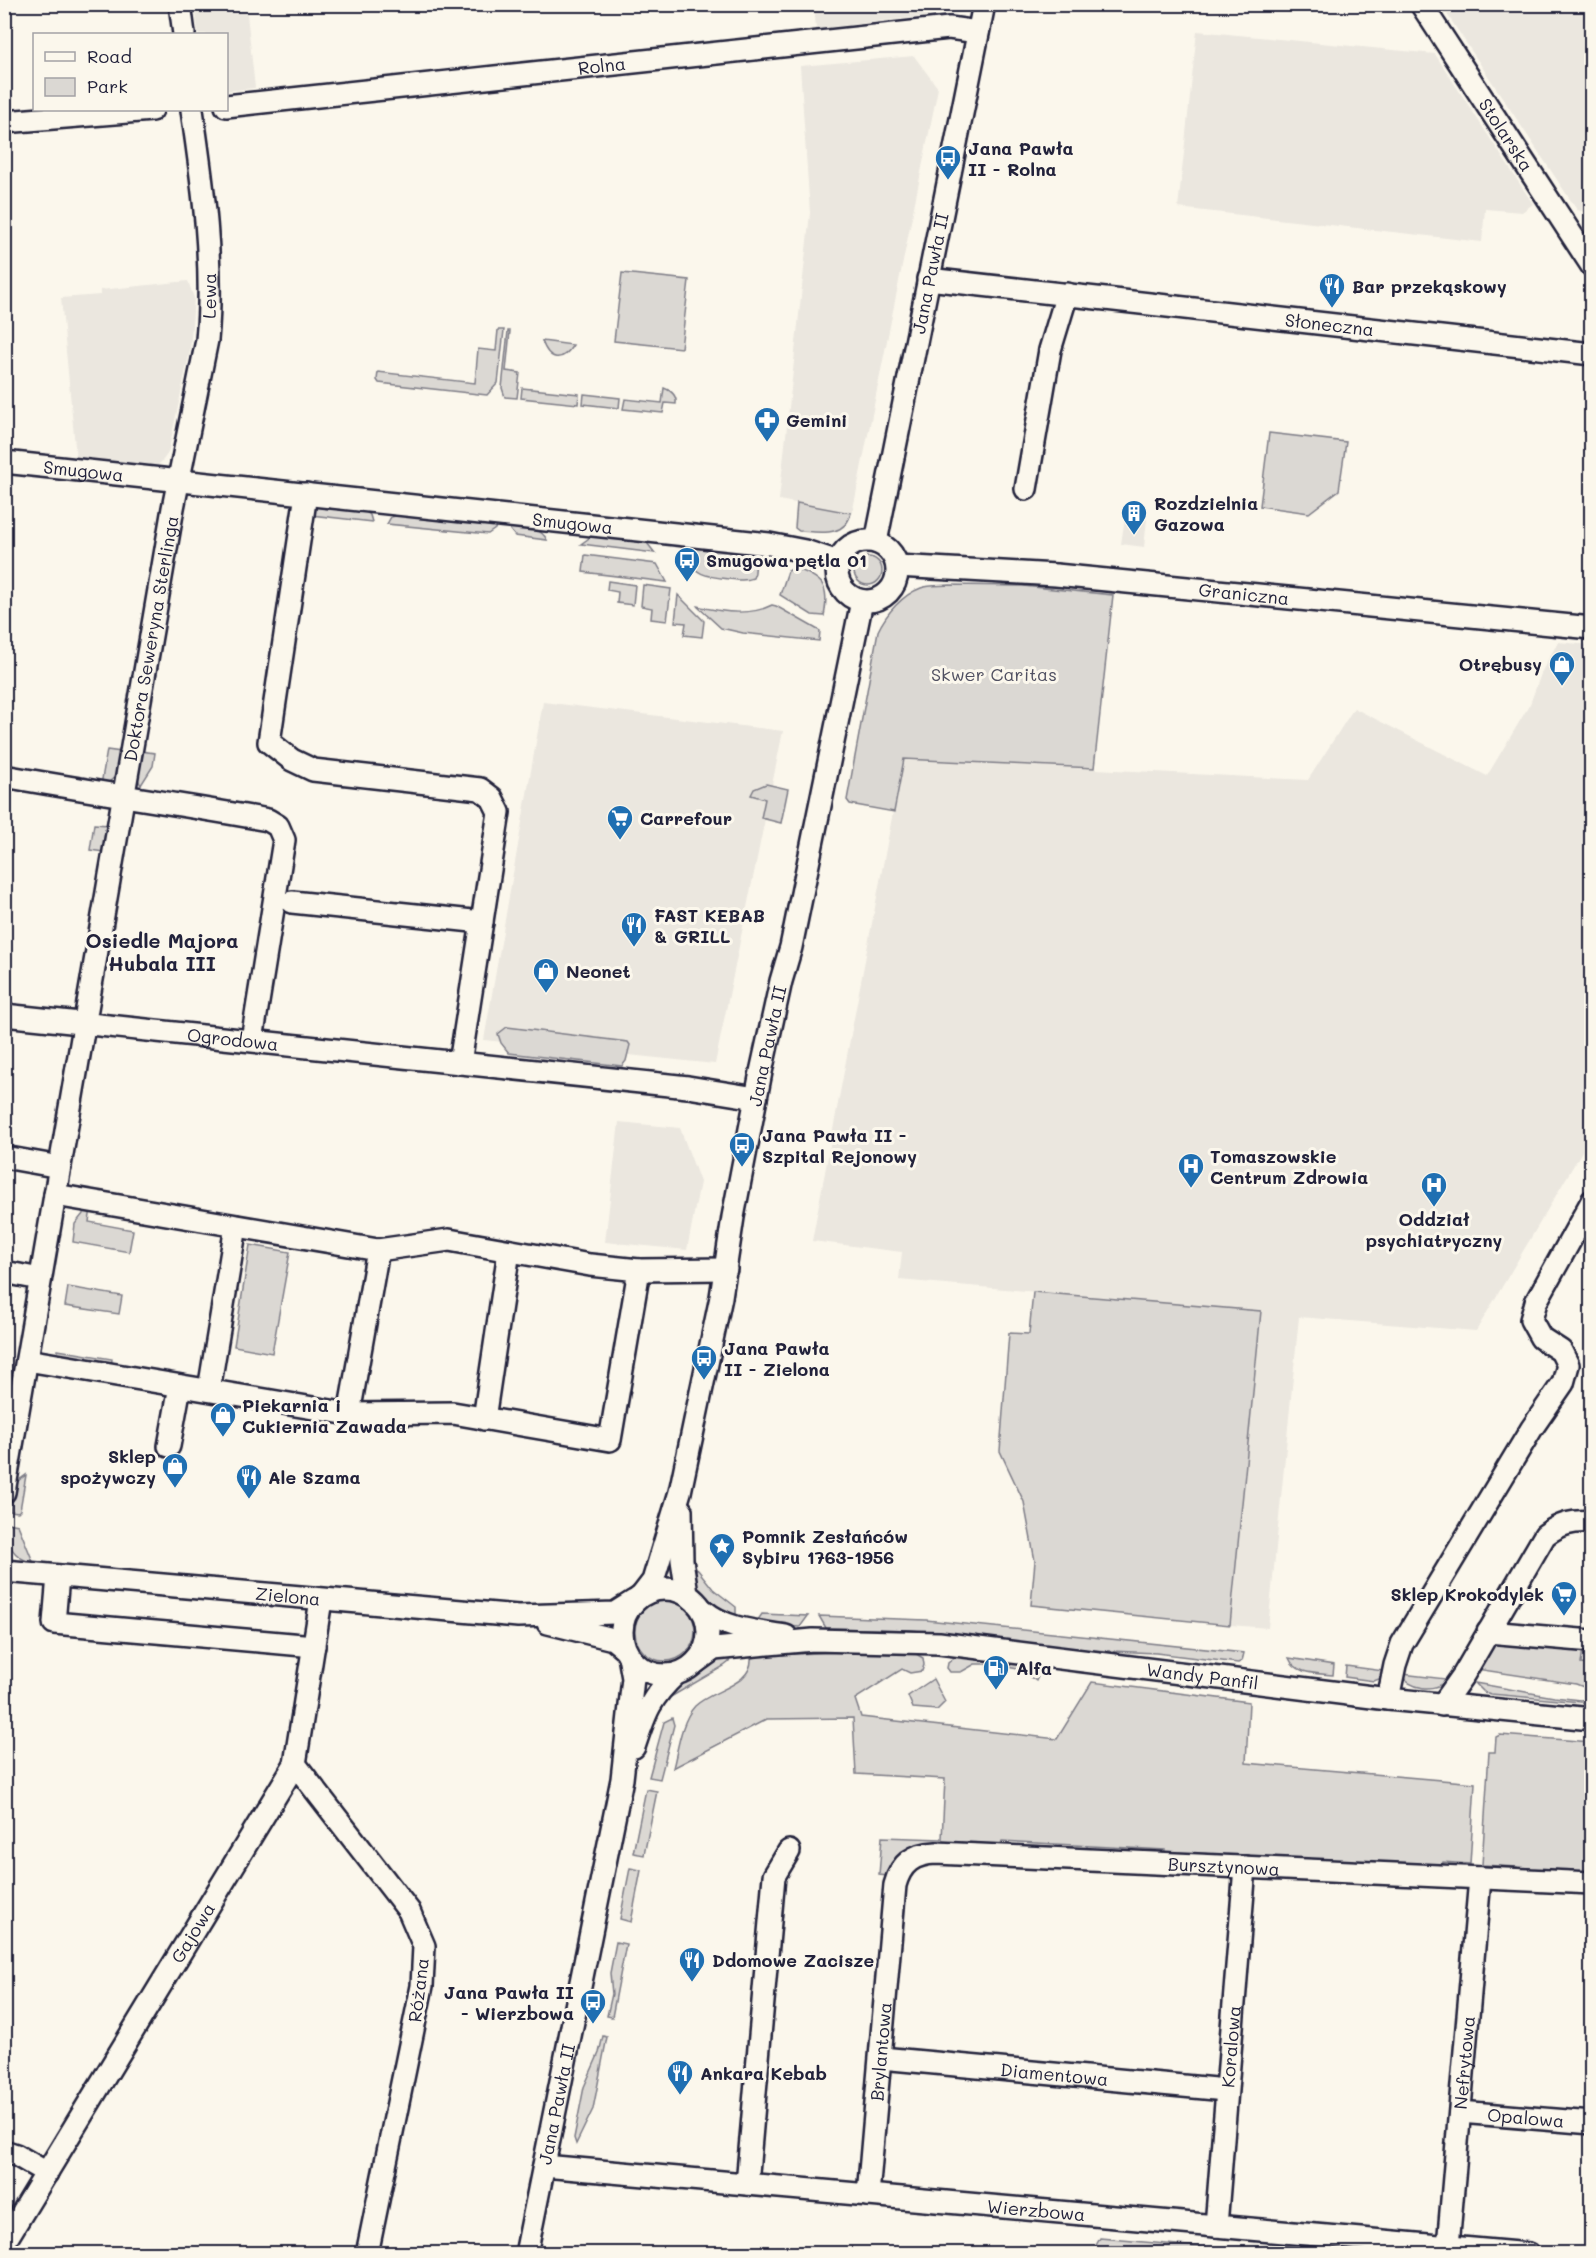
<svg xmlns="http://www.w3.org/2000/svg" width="1596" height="2258" font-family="Mali,sans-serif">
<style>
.built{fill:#ebe7df}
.green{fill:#dbd8d3;stroke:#7e7d87;stroke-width:1.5}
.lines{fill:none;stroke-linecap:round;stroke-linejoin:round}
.minor-casing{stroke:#22223b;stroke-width:26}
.minor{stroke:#fbf7ec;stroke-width:21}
.labels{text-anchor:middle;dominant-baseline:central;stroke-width:6;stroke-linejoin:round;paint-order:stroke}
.street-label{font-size:18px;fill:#22223b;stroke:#fbf7ec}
.poi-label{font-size:18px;font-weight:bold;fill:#22223b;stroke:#fbf7ec;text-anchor:start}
.park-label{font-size:18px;fill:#505061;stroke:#fbf7ec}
.neighbourhood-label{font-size:20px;font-weight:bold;fill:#22223b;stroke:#fbf7ec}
</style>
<rect width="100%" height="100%" fill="#fbf7ec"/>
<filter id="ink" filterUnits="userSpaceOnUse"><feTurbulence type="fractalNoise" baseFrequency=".0167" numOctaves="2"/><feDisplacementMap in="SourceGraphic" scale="12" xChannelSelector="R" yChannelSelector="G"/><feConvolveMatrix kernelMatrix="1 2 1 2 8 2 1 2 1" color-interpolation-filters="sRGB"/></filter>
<g filter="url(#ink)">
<g class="built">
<path d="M195,5h51l9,83 -28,3 -1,-57h-28z"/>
<path d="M814,5v-1l146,1 -24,10 -120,14z"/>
<path d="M1441,5h150v203l-6,4 -8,-2z"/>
<path d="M1197,31l238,23 98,150 -11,8 -37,-3 -3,33 -304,-34z"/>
<path d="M914,56l24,32 -86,426 -73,-14 31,-287 -10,-147z"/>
<path d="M188,281l6,17 -4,53 -22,102 -5,7 -5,5h-8l-74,-8 -15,-159 39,-3v-5z"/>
<path d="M1125,517l22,2 -3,28 -23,-3z"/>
<path d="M1558,642l33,3v491l-115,195 -177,-14 -31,311 -38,-3 31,-314 -362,-31 3,-28 -90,-11 91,-482 405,21 46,-72 133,68 43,-72 12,-33z"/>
<path d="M543,702l240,29 -68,333 -231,-24z"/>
<path d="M619,1122l61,6 20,54 -13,68 -82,-8z"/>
</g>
<g class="green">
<path d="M622,273l67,7 -8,68 -67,-7z"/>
<path d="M498,330h6l-6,53 -11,12 -108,-12 -2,-3 1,-8 97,11 3,-34 18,2z"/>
<path d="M508,331h2l-4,40 14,2 -3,25 -12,-1 -3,-9z"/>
<path d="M542,341l31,4c-11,18 -24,16 -31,-4z"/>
<path d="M522,388l57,6 -1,10 -57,-6z"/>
<path d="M664,388c8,3 13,8 12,16l-11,-1 -2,10 -40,-4 2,-10 37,4z"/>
<path d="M584,394l36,4 -1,10 -36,-4z"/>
<path d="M1269,433l77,9 -7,48 -30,23 -49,-7z"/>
<path d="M797,503l54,10c-6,25 -32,19 -52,18l-4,-3z"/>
<path d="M319,506l45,5 6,4 2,7 -61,-7 2,-6z"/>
<path d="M399,515l97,10 -1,4 -7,5 -101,-10 4,-7z"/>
<path d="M510,526c14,1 30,0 37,14l-32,-4 -5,-6z"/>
<path d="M592,536l49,5 6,2 8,10 -74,-9z"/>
<path d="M689,546c18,-1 79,1 64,32 -8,3 -15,2 -24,1 -20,-2 -39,-4 -44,-27z"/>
<path d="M585,555l72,9 10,18 -84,-10z"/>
<circle cx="868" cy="571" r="14"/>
<path d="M794,568c29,10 36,17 30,48l-12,-1 -32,-20 8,-24z"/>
<path d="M608,581l27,4 -2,20 -16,-2 1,-11 -11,-2z"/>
<path d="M643,585l28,4 -4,32 -16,-2 1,-11 -11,-2z"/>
<path d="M950,585l73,1 90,9 -19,173 -190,-9 -10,53 -44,-8 -3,-4 31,-169c8,-17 24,-36 43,-43 9,-3 19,-2 29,-3z"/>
<path d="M678,595l26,26 -2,16 -18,-2 2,-12 -11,-1z"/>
<path d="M772,605l4,1 44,25 -1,10 -76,-8 -22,-5 -24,-22c23,6 54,10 75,-1z"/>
<path d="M107,750l14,2c-3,16 -2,29 -20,33z"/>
<path d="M140,751l15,2 -2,13 -12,19c-7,-10 -3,-22 -1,-34z"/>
<path d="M766,784l22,5 -7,34 -20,-5 4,-19 -14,-4 3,-6z"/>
<path d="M94,824l15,1 -5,27 -14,-2z"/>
<path d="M507,1027l121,15 2,3 -4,16 -4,5 -113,-13 -8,-10 -3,-9z"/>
<path d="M84,1207l7,1 -2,14 44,8 -4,22 -56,-10 2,-18 8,-10z"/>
<path d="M250,1245l40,7 -18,101 -38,-7z"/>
<path d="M68,1287l54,9 -3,18 -54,-8z"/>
<path d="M1033,1292l228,19 -31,314 -199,-20 4,-44 -11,-59 -24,-51 9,-118 20,1z"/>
<path d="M58,1350l54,9 -1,9 -54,-9z"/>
<path d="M26,1475l-6,35 -2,2 -8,-1 5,-28z"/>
<path d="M8,1523l10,2 16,39c-21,-7 -29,-19 -26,-41z"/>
<path d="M689,1565l9,5 15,19 23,18v14l-20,-9 -19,-25z"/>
<circle cx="665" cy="1631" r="30"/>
<path d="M762,1614l46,2 -8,11 -45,-3z"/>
<path d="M819,1616l107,4 318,33 -2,8 -4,2 -82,-10 -67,-3 -178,-20 -85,-2z"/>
<path d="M1500,1641l83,8 -2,15 10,1v25l-15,-6 -100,-15 12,-22z"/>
<path d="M840,1652l69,1 7,1 7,4 1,7 -2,6 -12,2 -8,-4 -47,30 6,18 196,22 35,-57 157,20 -3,61 229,20 -5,81 -27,-2 -1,5 -278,-13 1,-4 -163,-9 -2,5c-16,-1 -32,-2 -48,-3 -31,-1 -53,-1 -64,33l-9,-1 3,-38 60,2 3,-60 -89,-5 -3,-56 -86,1 -94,49c5,-19 8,-47 22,-62 17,-17 59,-20 56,-50z"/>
<path d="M731,1656l-2,6 -5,4 -62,36 17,-20 12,-3 21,-17z"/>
<path d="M957,1656l83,10 -1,8 -3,7 -18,-12 -27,-5h-16l-14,8h-11l-3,-4 1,-5z"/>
<path d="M1289,1658l45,7 -1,10c-16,-2 -37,0 -44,-17z"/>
<path d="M1346,1666l38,5 -5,8 -5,2 -29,-4z"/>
<path d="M1402,1674l44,5c-8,15 -40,10 -44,-5z"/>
<path d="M933,1679l12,23 -8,8 -24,-2 -5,-12z"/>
<path d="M1475,1683l79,14 27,3 10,-2v5l-100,-9 -7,-2z"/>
<path d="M672,1718l2,7 -14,54 -11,-2 15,-55z"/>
<path d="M1500,1735l91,7v132l-73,-3 -1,-4 -35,-2 7,-113h6l1,-15z"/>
<path d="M646,1789l11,2 -13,64 -11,-2z"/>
<path d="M630,1868l11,2 -10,52 -11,-3z"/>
<path d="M616,1942l10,2 -14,73 -5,-1 5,-22 -2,-21z"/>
<path d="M603,2036l4,1 -14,72 -17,35 -2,-6 10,-51 15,-34z"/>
<path d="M1100,2238l165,15h-173z"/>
</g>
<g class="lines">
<g class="minor-casing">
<g id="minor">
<path d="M180,4l4,30"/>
<path id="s1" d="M1421,4l171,262"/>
<path id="s2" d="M226,106l723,-78 29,4"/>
<path d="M4,122l148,-12"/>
<path id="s3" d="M928,279l664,75"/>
<path id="s4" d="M4,462l765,82 36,7 33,11"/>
<path d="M1026,489l24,-139 17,-56"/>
<path d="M306,494l-37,248 23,18 21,10 167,19 12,9 7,14 -39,251"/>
<circle cx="867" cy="571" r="30"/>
<path id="s5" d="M876,542l108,-538"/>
<path id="s6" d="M897,566l159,9 536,53"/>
<path d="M4,776c88,16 176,28 264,44l10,6 6,14 -32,200"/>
<path d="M292,902l190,20"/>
<path id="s7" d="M4,1015l684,72 68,11"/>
<path d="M4,1157l56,10"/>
<path d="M55,1195l323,55 71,-10 141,25 49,5 87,-1"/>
<path d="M4,1272l36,7"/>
<path d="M27,1360l322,54 104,-1 157,27 29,-170"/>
<path d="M209,1390l27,-164"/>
<path d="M349,1414l29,-164"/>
<path d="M484,1419l25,-168"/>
<path d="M169,1446l11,-60"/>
<path id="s8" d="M4,1492l169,-984 34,-168c7,-76 -4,-155 -15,-230"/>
<path d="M681,1510l1,50 5,34"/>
<path id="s9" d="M4,1571l514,45 97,-3 19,-12"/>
<path d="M58,1576l-4,47 260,23"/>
<circle cx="665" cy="1632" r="43"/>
<path id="s10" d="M643,1594l10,-13 27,-89 41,-195 12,-80 28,-145 20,-91 10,-34 71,-346"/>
<path d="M703,1610c24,20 52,21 83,26"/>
<path d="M548,1623l65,16 12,10"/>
<path d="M1488,1632l104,9"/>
<path id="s11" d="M696,1662l18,-13 99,-9 126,3 449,56 204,20"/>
<path d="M1388,1699l7,-34 7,-21 130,-216 31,-45 5,-18 -7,-14 -20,-13 -10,-18 5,-18 56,-101"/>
<path d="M1442,1705l22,-31 81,-139c15,-11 28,-15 47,-13"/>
<path d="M634,1747c11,-33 15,-48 42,-73"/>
<path d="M295,1764l114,147 15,35 -2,40 -55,268"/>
<path id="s12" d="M881,2058l345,32"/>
<path id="s13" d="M1460,2112l132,11"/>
<path d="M4,2151l12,4 31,18"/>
<path id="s14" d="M544,2166l985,88"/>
<path d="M747,2184l27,-308 15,-25"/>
<path id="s15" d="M868,2195l27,-310c6,-22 18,-31 41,-32l656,30"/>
<path id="s16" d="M1216,2226l29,-359"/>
<path id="s17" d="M4,2243l291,-479 26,-164"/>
<path id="s18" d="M1448,2246l32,-368"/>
<path id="s19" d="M526,2254l96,-475 11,-101 -4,-22"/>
</g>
</g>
<use href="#minor" class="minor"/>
</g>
</g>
<defs>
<g id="bus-pin" transform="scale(1.35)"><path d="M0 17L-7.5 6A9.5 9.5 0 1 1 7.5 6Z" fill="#1f6fb2" stroke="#fbf7ec"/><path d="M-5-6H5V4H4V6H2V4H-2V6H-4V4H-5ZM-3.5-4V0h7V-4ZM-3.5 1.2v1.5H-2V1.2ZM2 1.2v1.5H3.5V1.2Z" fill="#fff"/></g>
<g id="restaurant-pin" transform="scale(1.35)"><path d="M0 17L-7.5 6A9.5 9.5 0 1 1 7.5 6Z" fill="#1f6fb2" stroke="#fbf7ec"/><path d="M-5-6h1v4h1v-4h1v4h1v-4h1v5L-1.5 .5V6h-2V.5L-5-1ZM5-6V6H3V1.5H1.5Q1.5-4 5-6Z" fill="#fff"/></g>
<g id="pharmacy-pin" transform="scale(1.35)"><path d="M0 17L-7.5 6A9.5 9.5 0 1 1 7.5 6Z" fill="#1f6fb2" stroke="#fbf7ec"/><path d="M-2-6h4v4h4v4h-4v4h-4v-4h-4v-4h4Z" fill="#fff"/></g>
<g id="building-pin" transform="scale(1.35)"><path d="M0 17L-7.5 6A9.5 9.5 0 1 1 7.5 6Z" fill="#1f6fb2" stroke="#fbf7ec"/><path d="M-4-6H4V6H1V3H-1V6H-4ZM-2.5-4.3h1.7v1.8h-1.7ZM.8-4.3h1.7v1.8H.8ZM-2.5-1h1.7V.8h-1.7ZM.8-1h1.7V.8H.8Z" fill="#fff"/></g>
<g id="shop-pin" transform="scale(1.35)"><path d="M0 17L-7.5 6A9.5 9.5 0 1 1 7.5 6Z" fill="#1f6fb2" stroke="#fbf7ec"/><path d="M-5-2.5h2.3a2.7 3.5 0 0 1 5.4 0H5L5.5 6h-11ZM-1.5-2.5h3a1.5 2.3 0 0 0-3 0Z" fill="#fff"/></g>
<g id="supermarket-pin" transform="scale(1.35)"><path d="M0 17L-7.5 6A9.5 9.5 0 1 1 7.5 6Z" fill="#1f6fb2" stroke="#fbf7ec"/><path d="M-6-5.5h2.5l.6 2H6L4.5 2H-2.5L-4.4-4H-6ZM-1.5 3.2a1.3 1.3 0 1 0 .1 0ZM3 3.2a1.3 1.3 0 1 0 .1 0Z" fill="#fff"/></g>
<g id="hospital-pin" transform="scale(1.35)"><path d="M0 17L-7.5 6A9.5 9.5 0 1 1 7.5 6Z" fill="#1f6fb2" stroke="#fbf7ec"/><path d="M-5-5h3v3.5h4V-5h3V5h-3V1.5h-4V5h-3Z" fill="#fff"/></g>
<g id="sight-pin" transform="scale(1.35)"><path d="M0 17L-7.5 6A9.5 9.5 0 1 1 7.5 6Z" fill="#1f6fb2" stroke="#fbf7ec"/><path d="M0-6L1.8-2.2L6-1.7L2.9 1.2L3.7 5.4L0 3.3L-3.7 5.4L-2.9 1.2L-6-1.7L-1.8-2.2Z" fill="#fff"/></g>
<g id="fuel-pin" transform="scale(1.35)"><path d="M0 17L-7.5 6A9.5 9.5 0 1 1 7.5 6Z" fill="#1f6fb2" stroke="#fbf7ec"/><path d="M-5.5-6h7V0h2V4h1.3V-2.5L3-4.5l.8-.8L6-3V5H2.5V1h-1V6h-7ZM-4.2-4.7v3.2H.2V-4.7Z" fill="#fff"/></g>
</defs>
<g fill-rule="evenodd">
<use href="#bus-pin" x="948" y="158"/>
<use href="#restaurant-pin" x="1332" y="286"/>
<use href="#pharmacy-pin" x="767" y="420"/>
<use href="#building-pin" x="1134" y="513"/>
<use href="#bus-pin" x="687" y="560"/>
<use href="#shop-pin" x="1562" y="664"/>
<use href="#supermarket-pin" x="620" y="818"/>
<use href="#restaurant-pin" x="634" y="925"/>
<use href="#shop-pin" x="546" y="971"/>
<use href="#bus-pin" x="742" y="1145"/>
<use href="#hospital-pin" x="1191" y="1166"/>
<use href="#hospital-pin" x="1434" y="1185"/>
<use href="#bus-pin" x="704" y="1358"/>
<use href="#shop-pin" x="223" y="1415"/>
<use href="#shop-pin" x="175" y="1466"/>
<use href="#restaurant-pin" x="249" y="1477"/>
<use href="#sight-pin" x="722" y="1546"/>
<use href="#supermarket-pin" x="1564" y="1594"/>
<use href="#fuel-pin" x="996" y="1668"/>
<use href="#restaurant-pin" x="692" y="1960"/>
<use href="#bus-pin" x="593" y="2002"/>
<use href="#restaurant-pin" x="680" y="2073"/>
</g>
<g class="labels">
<g class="street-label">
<text stroke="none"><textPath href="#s2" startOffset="378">Rolna</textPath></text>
<text stroke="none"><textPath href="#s1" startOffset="156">Stolarska</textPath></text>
<text stroke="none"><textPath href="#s5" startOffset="274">Jana Pawła II</textPath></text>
<text stroke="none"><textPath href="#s8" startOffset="1214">Lewa</textPath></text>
<text stroke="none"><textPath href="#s3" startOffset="404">Słoneczna</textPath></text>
<text stroke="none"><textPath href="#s4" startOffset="80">Smugowa</textPath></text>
<text stroke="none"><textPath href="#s4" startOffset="572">Smugowa</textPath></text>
<text stroke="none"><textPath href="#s6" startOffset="348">Graniczna</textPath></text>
<text stroke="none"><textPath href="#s8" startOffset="866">Doktora Seweryna Sterlinga</textPath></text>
<text stroke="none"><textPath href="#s7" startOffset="230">Ogrodowa</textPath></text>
<text stroke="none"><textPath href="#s10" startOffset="564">Jana Pawła II</textPath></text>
<text stroke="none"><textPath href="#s9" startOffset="285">Zielona</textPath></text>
<text stroke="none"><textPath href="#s11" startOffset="513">Wandy Panfil</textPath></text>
<text stroke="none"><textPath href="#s15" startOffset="656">Bursztynowa</textPath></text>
<text stroke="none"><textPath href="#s17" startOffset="363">Gajowa</textPath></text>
<text transform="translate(418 1990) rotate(-83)">Różana</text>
<text stroke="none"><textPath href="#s16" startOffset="180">Koralowa</textPath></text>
<text stroke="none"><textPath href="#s15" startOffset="144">Brylantowa</textPath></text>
<text stroke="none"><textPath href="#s18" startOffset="184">Nefrytowa</textPath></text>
<text stroke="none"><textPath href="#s12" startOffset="174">Diamentowa</textPath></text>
<text stroke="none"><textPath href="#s19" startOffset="153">Jana Pawła II</textPath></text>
<text stroke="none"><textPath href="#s13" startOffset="66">Opalowa</textPath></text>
<text stroke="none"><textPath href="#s14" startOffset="494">Wierzbowa</textPath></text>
</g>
<g class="poi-label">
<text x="968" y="148">Jana Pawła<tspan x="968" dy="21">II - Rolna</tspan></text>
<text x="1352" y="286">Bar przekąskowy</text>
<text x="786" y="420">Gemini</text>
<text x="1154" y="503">Rozdzielnia<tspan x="1154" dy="21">Gazowa</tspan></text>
<text x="706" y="560">Smugowa pętla 01</text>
<text x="1542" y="664" text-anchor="end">Otrębusy</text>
<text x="640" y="818">Carrefour</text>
<text x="654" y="915">FAST KEBAB<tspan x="654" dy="21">&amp; GRILL</tspan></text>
<text x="566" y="971">Neonet</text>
<text x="762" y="1135">Jana Pawła II -<tspan x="762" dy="21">Szpital Rejonowy</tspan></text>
<text x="1210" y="1156">Tomaszowskie<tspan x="1210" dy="21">Centrum Zdrowia</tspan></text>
<text x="1434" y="1219" text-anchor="middle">Oddział<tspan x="1434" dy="21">psychiatryczny</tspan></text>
<text x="724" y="1348">Jana Pawła<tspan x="724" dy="21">II - Zielona</tspan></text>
<text x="242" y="1405">Piekarnia i<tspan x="242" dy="21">Cukiernia Zawada</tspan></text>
<text x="156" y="1456" text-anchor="end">Sklep<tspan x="156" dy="21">spożywczy</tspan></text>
<text x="268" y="1477">Ale Szama</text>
<text x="742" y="1536">Pomnik Zesłańców<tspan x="742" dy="21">Sybiru 1763-1956</tspan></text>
<text x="1544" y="1594" text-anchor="end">Sklep Krokodylek</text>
<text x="1016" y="1668">Alfa</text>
<text x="712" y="1960">Ddomowe Zacisze</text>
<text x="574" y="1992" text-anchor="end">Jana Pawła II<tspan x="574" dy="21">- Wierzbowa</tspan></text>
<text x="700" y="2073">Ankara Kebab</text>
</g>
<g class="park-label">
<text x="994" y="674">Skwer Caritas</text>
</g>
<g class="neighbourhood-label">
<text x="162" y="940">Osiedle Majora<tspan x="162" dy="23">Hubala III</tspan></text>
</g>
</g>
<rect width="1596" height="2258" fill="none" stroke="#fbf7ec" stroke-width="24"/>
<rect x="12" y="12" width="1572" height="2234" fill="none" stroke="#22223b" stroke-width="2" filter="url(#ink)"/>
<rect x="33" y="33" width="195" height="78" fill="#fbf7ec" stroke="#a4a2a5" stroke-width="1.5"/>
<rect x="45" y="52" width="30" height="9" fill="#fbf7ec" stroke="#a4a2a5" stroke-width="1.5"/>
<text x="87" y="63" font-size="18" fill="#22223b">Road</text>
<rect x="45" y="78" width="30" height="18" fill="#dbd8d3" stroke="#a4a2a5" stroke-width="1.5"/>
<text x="87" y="93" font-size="18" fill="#22223b">Park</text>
</svg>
